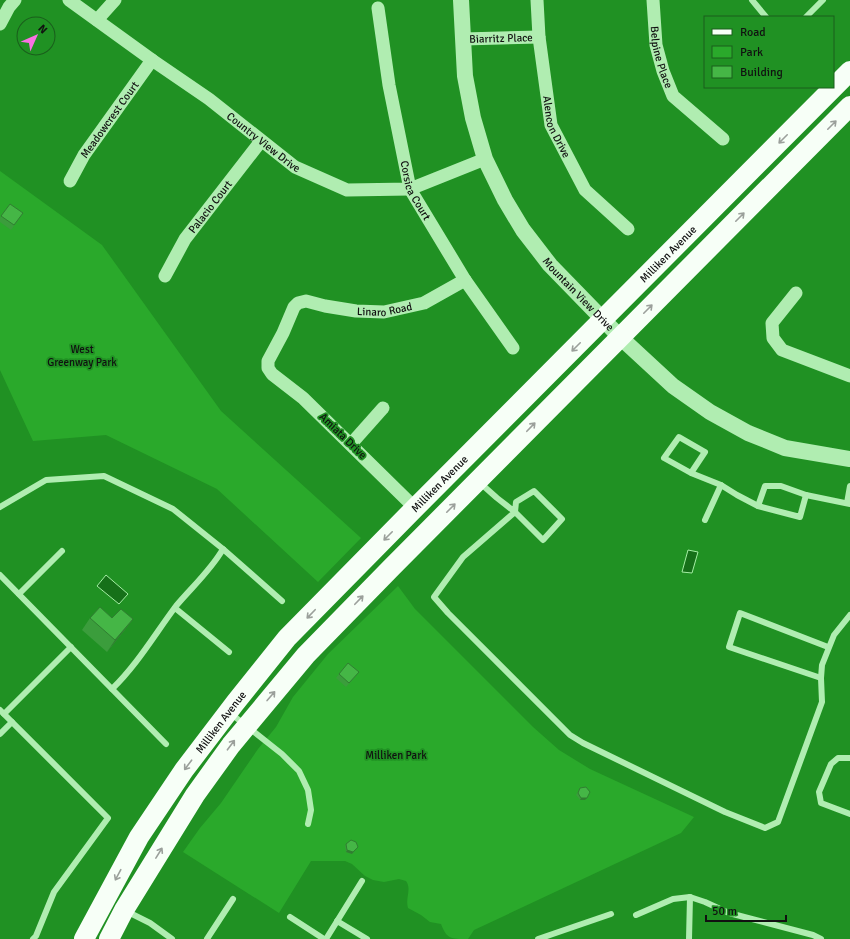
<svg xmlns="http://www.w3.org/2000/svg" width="850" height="939" font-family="Signika,sans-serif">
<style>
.green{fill:#2aa92b}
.water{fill:#167019;stroke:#a4eea4}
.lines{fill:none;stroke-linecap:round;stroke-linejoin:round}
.service{stroke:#b0edb1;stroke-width:6}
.minor{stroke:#b0edb1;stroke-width:13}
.tertiary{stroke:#b0edb1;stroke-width:16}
.primary{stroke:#f7fff7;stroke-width:20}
.wall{fill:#3b9d3c}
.shaded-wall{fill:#307f31}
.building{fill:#45b646;stroke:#307f31}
.oneway{stroke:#9ba09b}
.labels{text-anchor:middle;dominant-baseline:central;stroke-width:3.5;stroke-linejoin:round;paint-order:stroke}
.street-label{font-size:11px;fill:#111;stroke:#209123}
.park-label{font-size:11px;fill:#111;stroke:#209123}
</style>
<rect width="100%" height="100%" fill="#209123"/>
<g class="green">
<path d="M0,171l102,74 119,166 140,127 -43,44 -101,-93 -111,-54 -73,6 -33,-71z"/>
<path d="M398,586l17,23 118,118 26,23 31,19 104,48 -13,16 -207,97 -6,9c-18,0 -21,0 -27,-15l-11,-2 -9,-7 -13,-7c-3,-10 4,-19 -2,-27l-7,-2 -15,3 -11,-2 -8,-4 -13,-12 -7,-3h-34l-32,52 -96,-61 17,-24 21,-25 37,-54 18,-22 17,-30 35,-43z"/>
</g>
<g class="water">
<path d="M688,550l10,2 -6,21 -10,-1z"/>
<path d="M106,575l22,19 -9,10 -22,-18z"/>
</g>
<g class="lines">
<g class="service">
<path d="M752,0l14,17"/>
<path d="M806,17l17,-17"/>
<path d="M691,473l14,-21 -26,-15 -15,21 27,15 30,12 16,10 21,11 42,11 6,-22"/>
<path d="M479,482l18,16 18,14 28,28 19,-21 -28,-28 -18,11 -1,10 -52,45 -29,40 14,16 122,122 13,8 142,69 40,16 13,-6 44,-120 -1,-24 1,-13 12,-30 16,-20"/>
<path d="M847,503l3,-17"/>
<path d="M758,506l7,-20h16l25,9 44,9"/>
<path d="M0,507l46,-27 58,-4 69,33 50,40 59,52"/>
<path d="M705,520l16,-35"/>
<path d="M0,575l166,169"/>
<path d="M19,594l43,-43"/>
<path d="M175,608l54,44"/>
<path d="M821,678l-92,-31 11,-34 88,34"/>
<path d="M112,689c25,-24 43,-55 64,-83 16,-19 35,-36 47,-57"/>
<path d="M0,710l108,108 -54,74 -18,44 -3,3"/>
<path d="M230,713l52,41 17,17 9,19 3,20 -3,14"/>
<path d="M4,714l67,-67"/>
<path d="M0,734l12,-12"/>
<path d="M850,758h-12l-7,6 -12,28 2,11 29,11"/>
<path d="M126,911l24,12 22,16"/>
<path d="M636,915l37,-16 17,-2 15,5 24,11 84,22 8,4"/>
<path d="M290,917l34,22"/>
<path d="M337,921l30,18"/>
<path d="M207,939l26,-40"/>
<path d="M326,939l36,-58"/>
<path d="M538,939l73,-25"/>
<path d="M689,939l1,-42"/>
</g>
<g class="minor">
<path id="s1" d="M69,0l83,60 57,39 86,68 52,23 63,-1 75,-30"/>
<path id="s2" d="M537,0l2,37 12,88 34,65 43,39"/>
<path id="s3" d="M653,0l3,45 7,26 10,25 50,43"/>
<path id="s4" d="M378,8l11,77 21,104 55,91 48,68"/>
<path d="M97,20l18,-20"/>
<path d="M0,24l9,-17 6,-7"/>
<path id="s5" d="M463,39l76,-2"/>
<path id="s6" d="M70,181l14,-26 68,-95"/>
<path id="s7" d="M165,276l20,-37 76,-98"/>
<path d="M796,293l-24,30 1,15 9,12 68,26"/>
<path d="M351,444l32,-36"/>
<path id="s8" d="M415,508l-112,-110 -31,-24 -4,-6v-7l15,-28 11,-26 4,-4 8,-2 19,5 31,5 28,1 40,-9 41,-23"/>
</g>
<path class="tertiary" id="s9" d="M461,0l4,76 8,42 12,41 20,41 18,30 27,35 70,72 53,49 37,26 38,21 37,15 65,11"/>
<g class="primary">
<path id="s10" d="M84,939l55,-102 45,-67 51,-67 52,-65 128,-130 435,-437"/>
<path d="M109,939l15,-29 71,-115 36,-50 75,-90 86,-88 458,-461"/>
</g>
</g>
<g class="wall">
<path d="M10,204l13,9 -12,17 -11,-8v-4z"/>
<path d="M90,618l43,1 -9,12 -17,21 -25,-22z"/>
<path d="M339,674l17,2 -10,11 -10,-9z"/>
<path d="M580,788l5,12h-5l-4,-5z"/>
<path d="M346,844l12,3 -6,7 -6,-2 -1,-6z"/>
</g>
<g class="shaded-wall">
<path d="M133,619l-9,12 -17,21 8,-12z"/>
<path d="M581,798h6l-2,2h-5z"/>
<path d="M358,847l-6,7 -6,-2 1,-2z"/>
</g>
<g class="building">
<path d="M10,204l13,9 -9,12 -13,-9z"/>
<path d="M100,607l12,11 9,-9 12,10 -18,21 -25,-22z"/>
<path d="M348,663l11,9 -10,11 -10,-9z"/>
<path d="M586,787l4,5 -3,6h-6l-3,-5 2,-5z"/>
<path d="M351,840l5,2 2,5 -5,5 -6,-2 -1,-6z"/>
</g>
<defs><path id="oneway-shaft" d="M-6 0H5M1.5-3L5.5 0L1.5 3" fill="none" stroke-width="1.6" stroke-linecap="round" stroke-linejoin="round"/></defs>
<g class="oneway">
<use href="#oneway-shaft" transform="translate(832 125) rotate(-45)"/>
<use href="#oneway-shaft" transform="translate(783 139) rotate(135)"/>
<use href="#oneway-shaft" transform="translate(740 217) rotate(-45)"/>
<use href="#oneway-shaft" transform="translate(648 309) rotate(-45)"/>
<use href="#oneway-shaft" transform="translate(576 347) rotate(135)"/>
<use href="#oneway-shaft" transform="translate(531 427) rotate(-46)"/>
<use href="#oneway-shaft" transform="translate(451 508) rotate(-45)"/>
<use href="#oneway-shaft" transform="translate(388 536) rotate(135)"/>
<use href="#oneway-shaft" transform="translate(359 600) rotate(-46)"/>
<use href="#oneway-shaft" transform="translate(311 614) rotate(134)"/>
<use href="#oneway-shaft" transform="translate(271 696) rotate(-49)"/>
<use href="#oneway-shaft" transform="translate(231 745) rotate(-53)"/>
<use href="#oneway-shaft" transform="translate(188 765) rotate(127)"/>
<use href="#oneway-shaft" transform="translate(159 853) rotate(-58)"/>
<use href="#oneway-shaft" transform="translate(118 875) rotate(118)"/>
</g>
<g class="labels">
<g class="street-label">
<text stroke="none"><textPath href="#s5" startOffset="38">Biarritz Place</textPath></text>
<text stroke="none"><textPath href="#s3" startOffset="58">Belpine Place</textPath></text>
<text stroke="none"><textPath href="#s6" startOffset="73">Meadowcrest Court</textPath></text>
<text stroke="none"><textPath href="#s2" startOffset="129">Alencon Drive</textPath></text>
<text stroke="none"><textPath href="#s1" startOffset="241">Country View Drive</textPath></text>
<text stroke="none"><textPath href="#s4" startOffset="187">Corsica Court</textPath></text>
<text stroke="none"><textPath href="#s7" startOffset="83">Palacio Court</textPath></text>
<text stroke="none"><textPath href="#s10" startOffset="905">Milliken Avenue</textPath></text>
<text stroke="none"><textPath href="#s9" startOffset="327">Mountain View Drive</textPath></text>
<text stroke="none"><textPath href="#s8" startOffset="364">Linaro Road</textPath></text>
<text transform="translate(343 436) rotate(44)">Amiata Drive</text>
<text stroke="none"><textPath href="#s10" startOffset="581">Milliken Avenue</textPath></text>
<text stroke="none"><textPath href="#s10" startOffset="257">Milliken Avenue</textPath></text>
</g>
<g class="park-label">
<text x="82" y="349">West<tspan x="82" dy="13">Greenway Park</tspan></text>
<text x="396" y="755">Milliken Park</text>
</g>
</g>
<rect x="704" y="16" width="130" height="72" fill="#209123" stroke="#1a5e1c"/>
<rect x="712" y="29" width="20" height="6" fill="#f7fff7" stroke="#1a5e1c"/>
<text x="740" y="36" font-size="12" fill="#111111">Road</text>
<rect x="712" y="46" width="20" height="12" fill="#2aa92b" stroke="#1a5e1c"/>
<text x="740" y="56" font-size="12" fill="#111111">Park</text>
<rect x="712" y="66" width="20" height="12" fill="#45b646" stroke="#1a5e1c"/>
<text x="740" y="76" font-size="12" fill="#111111">Building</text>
<g transform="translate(36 36) rotate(45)"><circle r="19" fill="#209123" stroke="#1a5e1c"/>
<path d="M0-3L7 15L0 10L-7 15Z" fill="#fa71e2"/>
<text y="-6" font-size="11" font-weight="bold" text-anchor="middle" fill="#111111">N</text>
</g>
<path d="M706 915v6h80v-6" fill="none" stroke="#111111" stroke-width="2"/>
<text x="712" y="915" font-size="12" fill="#111111" stroke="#209123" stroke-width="3" paint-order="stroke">50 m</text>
</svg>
